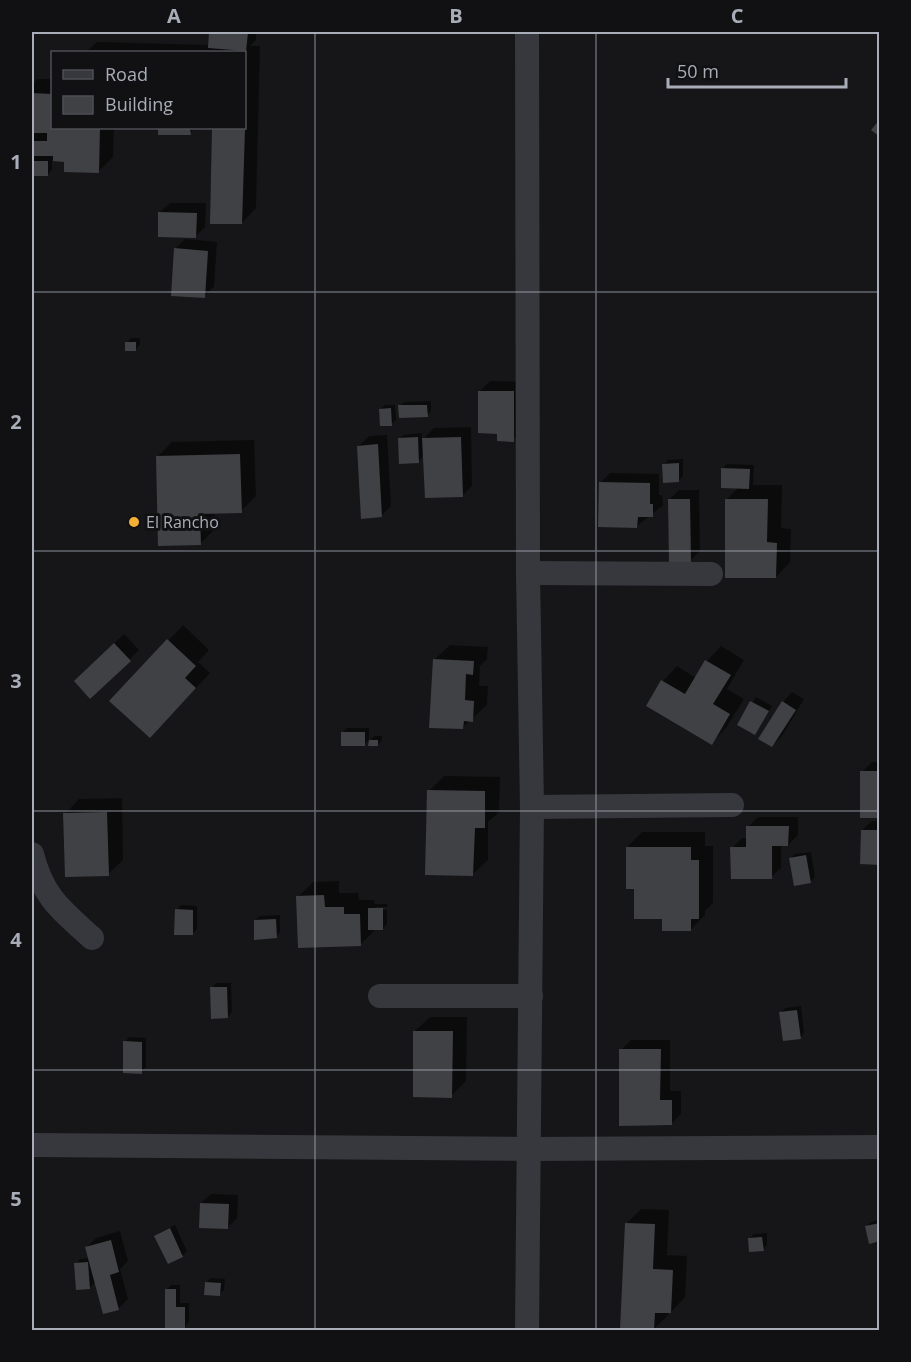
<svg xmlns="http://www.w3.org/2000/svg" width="911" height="1362" font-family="'Open Sans',sans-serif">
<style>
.shadow{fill:#0007}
.building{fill:#404145}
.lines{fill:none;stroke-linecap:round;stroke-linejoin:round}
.street{stroke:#37383d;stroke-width:24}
.grid{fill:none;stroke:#a8adb8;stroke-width:1.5;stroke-opacity:0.55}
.poi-dot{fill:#f2b134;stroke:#111113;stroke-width:2}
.labels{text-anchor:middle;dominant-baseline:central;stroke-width:6;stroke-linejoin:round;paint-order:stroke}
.poi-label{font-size:16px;fill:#a8adb8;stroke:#111113;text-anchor:start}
.neatline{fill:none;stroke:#a8adb8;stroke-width:2}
.grid-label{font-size:20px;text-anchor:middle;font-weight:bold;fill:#a8adb8}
</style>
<rect width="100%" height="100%" fill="#161618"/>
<g class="shadow">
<path d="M210,32h46v8l-6,6h10l-4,162 -14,15 -31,-1 3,-94h30v-76h-158l11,-10 113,3z"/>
<path d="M37,79h15v49h62l-1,29 -15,15 -32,-12h-14v10l-5,5 -15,-1v-90z"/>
<path d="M160,128h35l-5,5h-30z"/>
<path d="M170,203h36l-1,24 -10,10 -35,-25z"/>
<path d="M185,239l32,3 -3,45 -10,9 -29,-47z"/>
<path d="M131,338h9v7l-5,5 -8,-7z"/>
<path d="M490,381l33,1v48l-10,10 -14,-8 -19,-41z"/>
<path d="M431,401v10l-4,5 -27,-10 5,-4z"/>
<path d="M385,405h10l1,15 -5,4 -11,-14z"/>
<path d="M471,427l1,59 -9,9 -39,-40 -5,6 -20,-22 5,-4 18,-2v7l12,-12z"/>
<path d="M387,435l4,71 -10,10 -22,-70 10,-10z"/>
<path d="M254,440l2,56 -15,15 -27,1 1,17 -15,15 -43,-87 15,-15z"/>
<path d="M32,441l3,1 -3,11z"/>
<path d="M683,459v17l-5,5 -14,-16 4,-5z"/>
<path d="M727,464l27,1 -1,20h29l-1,43 10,1 -1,33 -14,15 -49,-78 12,-12 -16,-19z"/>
<path d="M610,473l49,1v21h3l1,10 -26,21 -37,-43z"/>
<path d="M679,490h20l1,61 -10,10 -21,-61z"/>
<path d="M183,625l26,25 -11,12 12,11 -46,49 -52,-21z"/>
<path d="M124,634l15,16 -10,10 -44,11z"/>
<path d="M450,645l38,2 -1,12 -7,7 -1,20h9l-1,19 -25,23 -27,-69z"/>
<path d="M721,646l23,14 -17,29 17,10 -18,29 -15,15 -48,-62 14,-15 19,12 11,-17z"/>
<path d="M792,692l12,7 -22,37 -10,10 11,-44z"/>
<path d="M756,697l16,9 -17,28 -16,-10z"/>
<path d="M347,728h22v12l-5,5 -22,-12z"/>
<path d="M375,736h7v4l-4,5 -8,-5z"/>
<path d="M872,762h8v54l-18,-44z"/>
<path d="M444,776l56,1 -1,35 -11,10v38l-15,14 -44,-83z"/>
<path d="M122,798l1,62 -15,14 -43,-60 14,-15z"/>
<path d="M758,817h40v18l-10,10h-7v23l-10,9 -39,-29 10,-10h6v-11z"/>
<path d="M872,821h8v42l-18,-33z"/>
<path d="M642,832h63v14h8v57l-8,8v4l-15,15 -27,-13 -28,-29 -8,-41z"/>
<path d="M811,852l4,25 -5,5 -20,-23 5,-5z"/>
<path d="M339,881v12h19l1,7h15l1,4h12v3h-12v3h12v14l-5,5h-6l-15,15 -63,-47 15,-15z"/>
<path d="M181,905l16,1v23l-5,5 -16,-24z"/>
<path d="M280,915v17l-4,5 -21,-17 5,-4z"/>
<path d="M216,983h15l1,29 -4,5 -16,-29z"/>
<path d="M801,1006l3,27 -4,5 -19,-25 4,-5z"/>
<path d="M430,1017h37l-1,64 -15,15 -36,-65z"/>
<path d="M129,1037l17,1v29l-5,5 -16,-30z"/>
<path d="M631,1040h39v51h11v23l-10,10 -50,-74z"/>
<path d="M211,1194l27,1 -1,23 -9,9 -27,-24z"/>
<path d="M641,1209l28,1 -2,45 20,1 -2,41 -14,15 -3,-1v4l-15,15 -27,-106z"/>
<path d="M880,1220v20l-14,-13 5,-5z"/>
<path d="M175,1225l12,26 -5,5 -26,-20 5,-4z"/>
<path d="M120,1231l8,30 -8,8 8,30 -10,10 -22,-27 -7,6 -13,-24 4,-5 10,-1 -3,-11 9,-9z"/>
<path d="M767,1233v12l-4,5 -13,-12 4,-4z"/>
<path d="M211,1278l14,1 -1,11 -4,4 -14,-11z"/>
<path d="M171,1285h9v18h9v19l-4,5 -18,-37z"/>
</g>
<g class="building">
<path d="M209,32l39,1 -2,18 -38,-3z"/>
<path d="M32,93l20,1v34h48l-1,45 -35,-1v-10l-11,-1v-5h-21v-15h15v-8h-15z"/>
<path d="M880,119v18l-9,-7z"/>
<path d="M158,128h32l1,7h-33z"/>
<path d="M212,128h33l-3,96h-32z"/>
<rect x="32" y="161" width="16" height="15"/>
<path d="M158,212l39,1 -1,25 -38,-1z"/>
<path d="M174,248l34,3 -3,47 -34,-2z"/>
<rect x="125" y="342" width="11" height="9"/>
<path d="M478,391h36v51l-17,-1v-7l-19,-1z"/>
<path d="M398,405h29l1,12 -29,1z"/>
<path d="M391,408l1,18h-12l-1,-17z"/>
<path d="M418,437l1,26 -20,1 -1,-26z"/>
<path d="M461,437l2,60 -38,1 -3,-60z"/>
<path d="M378,444l4,73 -21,2 -4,-73z"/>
<path d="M240,454l2,59 -42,1 1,31 -43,1 -2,-90z"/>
<path d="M679,463v19l-16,1 -1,-19z"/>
<path d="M721,468l29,1 -1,20 -28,-1z"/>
<path d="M599,482l51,1v21h3v13h-15l-1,11 -39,-1z"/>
<path d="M668,499h22l1,63 -22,1z"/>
<path d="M725,499h43l-1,43 10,1 -1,35h-51z"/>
<path d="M167,639l29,27 -11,12 11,10 -46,50 -41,-37z"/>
<path d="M114,643l17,18 -41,38 -16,-18z"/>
<path d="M433,659l41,2 -1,14 -7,-1 -1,26 9,1 -1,21 -9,-1 -1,8 -34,-1z"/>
<path d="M705,660l26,15 -18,29 17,10 -18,31 -66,-39 15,-26 24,14z"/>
<path d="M750,701l19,10 -14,24 -18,-10z"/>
<path d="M782,701l14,9 -24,37 -14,-8z"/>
<rect x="341" y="732" width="24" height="14"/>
<path d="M369,740h9v6h-10z"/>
<rect x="860" y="771" width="20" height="47"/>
<path d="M427,790l58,1v37h-10l-2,48 -48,-1z"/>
<path d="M107,812l2,64 -44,1 -2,-64z"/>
<path d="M746,826h43l-1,20h-16v33h-41l-1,-32h16z"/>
<path d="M861,830h19v35l-20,-1z"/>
<path d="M626,847h65v13h8v59h-8v12h-29v-12h-28v-30h-8z"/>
<path d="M806,855l5,28 -17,3 -5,-28z"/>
<path d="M324,895l1,12h19v7h16l1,32 -63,2 -2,-52z"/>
<rect x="368" y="908" width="15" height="22"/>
<path d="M175,909l18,1v25h-19z"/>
<path d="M276,919l1,19 -23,2v-20z"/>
<path d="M210,987h17l1,31 -17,1z"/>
<path d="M797,1010l4,29 -18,2 -4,-29z"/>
<path d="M413,1031h40l-1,67 -39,-1z"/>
<path d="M123,1041l19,1v32l-19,-1z"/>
<path d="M619,1049h42l-1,51h12v25l-53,1z"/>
<path d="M200,1203l29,1 -1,25 -29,-1z"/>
<path d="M625,1223l30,1 -2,45 20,1 -2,43h-16l-1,17h-34z"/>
<path d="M880,1223v18l-11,3 -4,-18z"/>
<path d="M170,1228l13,29 -15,7 -14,-28z"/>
<path d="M762,1237l2,14 -15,1 -1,-14z"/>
<path d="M111,1240l8,32 -9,3 9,35 -16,4 -18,-67z"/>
<path d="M88,1262l2,27 -14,1 -2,-27z"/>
<path d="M205,1282l16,1 -1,13 -16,-1z"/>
<path d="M165,1289h11v18h9v21h-20z"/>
</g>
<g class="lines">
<g class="street">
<path d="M527,32l1,541 4,234 -5,523"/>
<path d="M528,573l183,1"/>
<path d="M532,807l200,-2"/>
<path d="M32,854c11,43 28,55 60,84"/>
<path d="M380,996h151"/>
<path d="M32,1145l497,4 351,-2"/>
</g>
</g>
<path class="grid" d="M315,32v1298M596,32v1298M32,292h848M32,551h848M32,811h848M32,1070h848"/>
<circle class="poi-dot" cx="134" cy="522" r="6"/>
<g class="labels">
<g class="poi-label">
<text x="146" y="522">El Rancho</text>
</g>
</g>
<rect width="911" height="1362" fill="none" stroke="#111113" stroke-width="66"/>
<rect x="51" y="51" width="195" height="78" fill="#111113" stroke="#4d4f55" stroke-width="1.5"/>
<rect x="63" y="70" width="30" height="9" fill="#37383d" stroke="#4d4f55" stroke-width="1.5"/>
<text x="105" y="81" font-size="18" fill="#a8adb8">Road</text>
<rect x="63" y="96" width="30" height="18" fill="#404145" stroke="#4d4f55" stroke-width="1.5"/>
<text x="105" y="111" font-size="18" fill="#a8adb8">Building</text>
<path d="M668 78v9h178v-9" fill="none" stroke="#a8adb8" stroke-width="3"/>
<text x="677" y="78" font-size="18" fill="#a8adb8" stroke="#111113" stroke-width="4.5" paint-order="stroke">50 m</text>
<rect x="33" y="33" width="845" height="1296" class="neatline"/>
<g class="grid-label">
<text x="174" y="23">A</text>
<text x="456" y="23">B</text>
<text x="737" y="23">C</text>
<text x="16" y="169">1</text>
<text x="16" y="429">2</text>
<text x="16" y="688">3</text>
<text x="16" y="947">4</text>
<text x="16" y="1206">5</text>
</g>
</svg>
